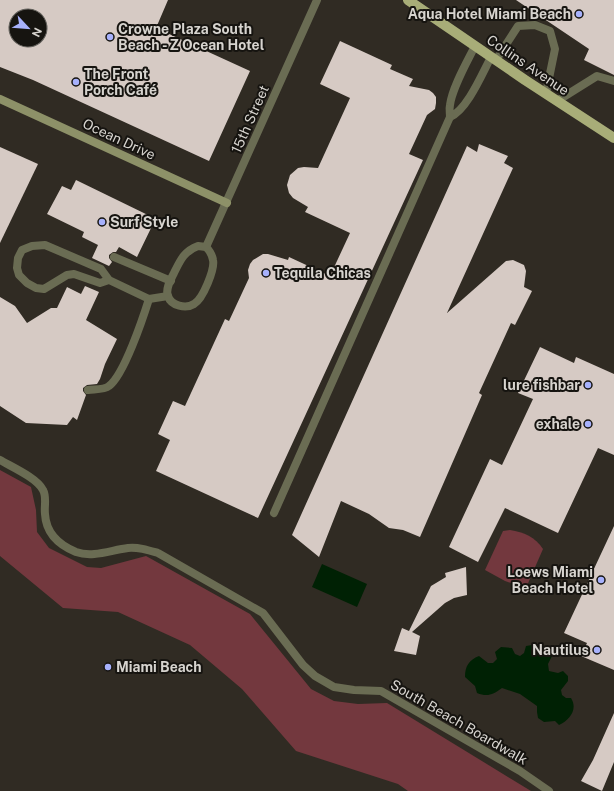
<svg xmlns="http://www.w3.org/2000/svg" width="614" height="791" font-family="'Public Sans',sans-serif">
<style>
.green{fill:#73383e}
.water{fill:#002104}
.building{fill:#d6cac4;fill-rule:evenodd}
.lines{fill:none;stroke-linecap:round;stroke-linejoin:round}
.lane{stroke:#6a6c53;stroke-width:8}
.street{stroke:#6a6c53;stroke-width:8}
.secondary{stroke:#8d9168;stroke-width:8}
.primary{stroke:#a8ad78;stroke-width:10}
.poi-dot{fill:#a7b1fc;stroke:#161410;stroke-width:1.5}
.labels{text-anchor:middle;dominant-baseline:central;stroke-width:4;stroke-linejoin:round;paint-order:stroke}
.poi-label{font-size:14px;font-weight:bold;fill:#d7d4cf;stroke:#161410;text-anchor:end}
.street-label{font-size:14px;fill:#d7d4cf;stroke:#161410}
</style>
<rect width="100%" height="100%" fill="#302b23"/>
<g class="green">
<path d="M0,470l31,17 5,23 1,22 12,16 38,19 14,1 45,-12 104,58 61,75 23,12 24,3 29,-1 144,88h-123l-10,-7 -102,-33 -54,-62 -52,-44 -72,-33 -55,-4 -63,-52z"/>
<path d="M510,530c14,2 25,7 33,19l-17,39 -21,-7 -20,-11 18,-39z"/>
</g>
<g class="water">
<path d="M322,564l45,20 -10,23 -45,-20z"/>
<path d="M538,644l14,12 -4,8 1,7 9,2 5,-2 5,5v5l-7,9 1,5 4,3h5c7,11 -1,22 -12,27l-4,-4 -11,1 -6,-4 -1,-6v-6l-17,-12 -18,-6c-9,7 -15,9 -25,5l-2,-7 -10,-9c0,-11 4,-17 14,-21l9,7h5l4,-4 -2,-7 6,-5 11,1 3,6 5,2 4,-3 2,-7z"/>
</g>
<g class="building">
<path d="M0,0h168l-12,28 94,43 -41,90 -176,-81 -33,-13zM16,16h24v24h-24z"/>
<path d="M516,0h98v75l-30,-15 5,-11z"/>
<path d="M340,41l52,24 -2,4 23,10 -4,7 20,4 4,3 3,4v6l-1,6 -8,6 -18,39 14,6 -165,358 -102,-47 14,-31 -12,-6 15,-33 12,5 40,-87 4,2 20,-43 -1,-8 2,-6 3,-4 10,-6h5l20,6 1,-3 41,19 20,-43 -45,-21 3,-5 -15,-9 -4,-5 -2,-8 3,-10 8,-7 6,-1 14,1 32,-70 -30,-14z"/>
<path d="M479,144l29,12 -4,7 9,5 -66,145 59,-52 7,-1 11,5 2,6 -2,16 8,4 -17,34 -4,-2 -32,70 3,2 -62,142 -17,-7 -14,-2 -20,-14 -28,-13 -22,56 -27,-22 175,-389 10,6z"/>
<path d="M0,147l38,17 -38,79z"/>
<path d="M76,180l76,37 -3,5 4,2 -16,33 -18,-10 -3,5h-3l-4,3v3l3,4 -3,4 -17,-8 6,-13 -16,-8 2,-5 -37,-18 15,-28 9,4z"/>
<path d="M85,286l14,6 -13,28 31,19 -12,25 -5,15 -3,5 -10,1 -4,3v3l3,4 -9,25 -4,-3 -6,8 -41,-2 -26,-17v-109l15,9 12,17 24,-15h6l10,-21 14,7z"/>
<path d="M540,347l34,16 2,-6 38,17v81l-16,-7 -40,85 -53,-25 -27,54 -29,-15 41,-88 12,6 31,-66 -15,-6z"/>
<path d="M614,526v144l-33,-14 6,-13 -23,-10z"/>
<path d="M466,567l1,28 -13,3 -9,5 -33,29 8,4 -4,19 -22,-4 8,-23 7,3 22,-45 15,-9 -1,-4z"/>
<path d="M614,713v49l-12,29 -21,-10 12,-21z"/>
</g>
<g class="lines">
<g class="lane">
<path d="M475,46c-8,16 -23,42 -25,59 -1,4 0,8 0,12 17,-7 32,-43 41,-60"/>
<path d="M496,60l22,-34 17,-1 15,6 5,18 -9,44"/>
<path d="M557,101l40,-25 17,5"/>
<path d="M114,257l57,24"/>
<path d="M109,280l-9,3 -26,-9 -7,1 -23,14 -8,-1 -9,-5 -8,-8 -2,-7 1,-10 4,-8 10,-4 13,-1 56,24 8,11 40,19 19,-3"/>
<path d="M88,390c6,-1 16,0 21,-4 15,-11 34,-68 40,-87"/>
<path d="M274,513l176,-396"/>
</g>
<g class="street">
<path d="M198,246l8,1c4,4 6,7 7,13 2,9 -10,39 -19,44 -8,5 -23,2 -26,-8 -3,-7 3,-17 6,-23 6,-12 10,-22 24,-27z"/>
<path d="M206,247l111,-247"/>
<path d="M0,460c12,7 37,18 43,30 4,7 1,16 2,24 1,19 14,31 31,38 17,6 35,-2 52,-4 11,-1 20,2 30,5l105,60 40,52 12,11 19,11 20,3 27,1 139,80 29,20"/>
</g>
<path class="secondary" d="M0,99l227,104"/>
<path class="primary" d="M408,0l117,80 89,58"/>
</g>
<g class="poi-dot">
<circle cx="579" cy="14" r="4"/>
<circle cx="110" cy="37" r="4"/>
<circle cx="76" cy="82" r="4"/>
<circle cx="102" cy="222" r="4"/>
<circle cx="266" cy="273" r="4"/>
<circle cx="588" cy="385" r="4"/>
<circle cx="588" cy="424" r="4"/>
<circle cx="601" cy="580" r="4"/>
<circle cx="597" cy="650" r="4"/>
<circle cx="108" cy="667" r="4"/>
</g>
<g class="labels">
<g class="poi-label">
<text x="571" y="14">Aqua Hotel Miami Beach</text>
<text x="118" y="29" text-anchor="start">Crowne Plaza South<tspan x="118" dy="16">Beach - Z Ocean Hotel</tspan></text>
<text x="84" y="74" text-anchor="start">The Front<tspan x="84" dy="16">Porch Café</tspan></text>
<text x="110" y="222" text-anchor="start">Surf Style</text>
<text x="274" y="273" text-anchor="start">Tequila Chicas</text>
<text x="580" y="385">lure fishbar</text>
<text x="580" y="424">exhale</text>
<text x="593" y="572">Loews Miami<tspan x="593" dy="16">Beach Hotel</tspan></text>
<text x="589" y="650">Nautilus</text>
<text x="116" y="667" text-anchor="start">Miami Beach</text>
</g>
<g class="street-label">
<text transform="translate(528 65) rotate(34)">Collins Avenue</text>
<text transform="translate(250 119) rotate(-66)">15th Street</text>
<text transform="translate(119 139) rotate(25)">Ocean Drive</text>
<text transform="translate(459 722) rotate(30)">South Beach Boardwalk</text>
</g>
</g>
<g transform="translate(28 28) rotate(116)"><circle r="19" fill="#161410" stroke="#63615c"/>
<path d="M0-3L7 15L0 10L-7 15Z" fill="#a7b1fc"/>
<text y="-6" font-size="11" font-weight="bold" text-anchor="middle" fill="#d7d4cf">N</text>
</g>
</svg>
